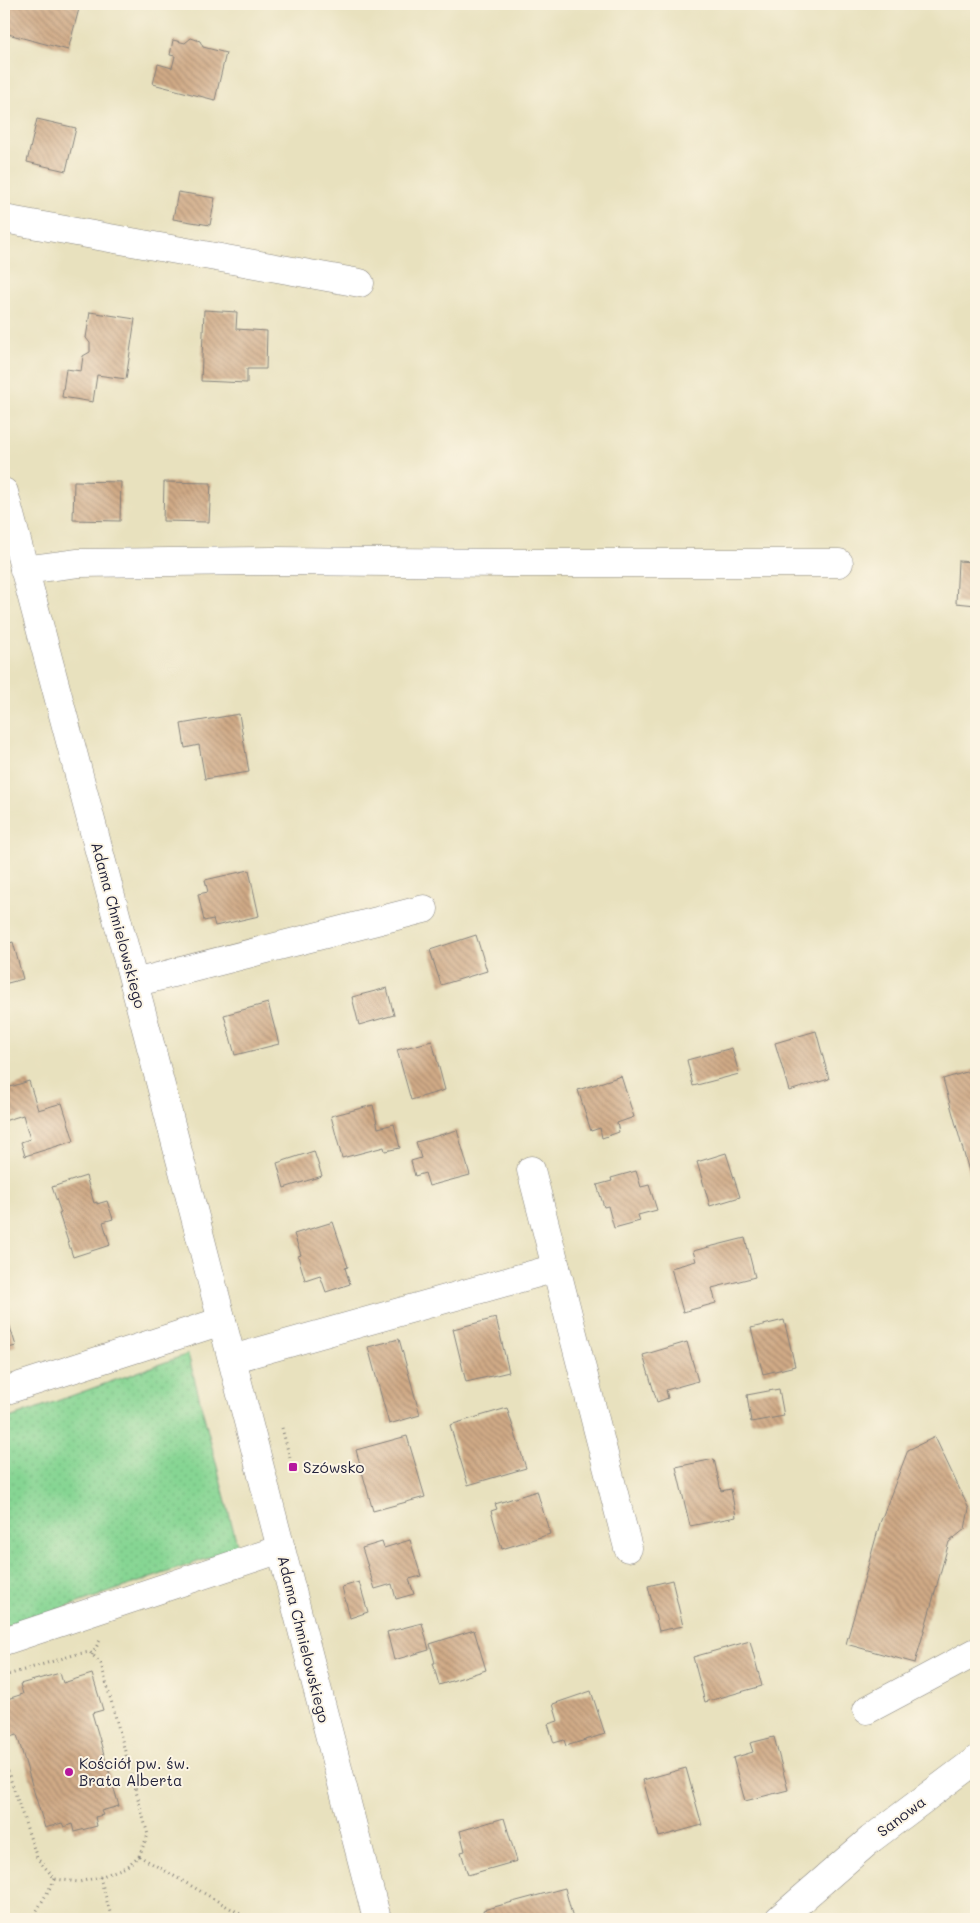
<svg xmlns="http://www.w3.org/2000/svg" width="980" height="1923" font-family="Mali,sans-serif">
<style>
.grass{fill:url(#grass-dots);stroke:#547c67}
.building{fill:url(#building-back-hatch)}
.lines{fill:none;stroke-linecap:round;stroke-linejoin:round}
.minor-casing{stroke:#85827c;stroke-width:29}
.major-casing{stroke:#85827c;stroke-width:29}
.path{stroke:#85827c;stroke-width:3;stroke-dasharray:1 4;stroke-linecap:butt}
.minor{stroke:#fff;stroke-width:28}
.major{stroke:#fff;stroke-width:28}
.poi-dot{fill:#b5179e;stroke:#fcf5e5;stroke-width:2}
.labels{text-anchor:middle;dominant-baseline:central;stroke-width:4;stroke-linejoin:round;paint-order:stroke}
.street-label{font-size:15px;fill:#22223b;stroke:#fcf5e5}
.poi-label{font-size:15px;fill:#22223b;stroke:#fcf5e5;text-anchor:start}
</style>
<defs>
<pattern id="grass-dots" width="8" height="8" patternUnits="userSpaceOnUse" patternTransform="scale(1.25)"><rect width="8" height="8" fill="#86d593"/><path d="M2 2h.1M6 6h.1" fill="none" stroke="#73b780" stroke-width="1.8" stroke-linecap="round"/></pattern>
<pattern id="building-back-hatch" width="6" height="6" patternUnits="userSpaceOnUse" patternTransform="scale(1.25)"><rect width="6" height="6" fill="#d0aa86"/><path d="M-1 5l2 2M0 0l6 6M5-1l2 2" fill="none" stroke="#a88a6f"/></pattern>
</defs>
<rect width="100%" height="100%" fill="#fcf5e5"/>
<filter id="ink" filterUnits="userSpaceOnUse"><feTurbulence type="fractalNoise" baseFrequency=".02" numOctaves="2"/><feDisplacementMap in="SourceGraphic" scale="10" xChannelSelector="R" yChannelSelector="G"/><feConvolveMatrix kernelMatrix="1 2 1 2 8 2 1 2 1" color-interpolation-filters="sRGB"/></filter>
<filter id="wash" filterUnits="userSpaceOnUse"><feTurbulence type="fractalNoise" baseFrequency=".0096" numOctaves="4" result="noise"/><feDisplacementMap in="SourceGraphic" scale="20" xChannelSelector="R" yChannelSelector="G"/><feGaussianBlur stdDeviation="1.12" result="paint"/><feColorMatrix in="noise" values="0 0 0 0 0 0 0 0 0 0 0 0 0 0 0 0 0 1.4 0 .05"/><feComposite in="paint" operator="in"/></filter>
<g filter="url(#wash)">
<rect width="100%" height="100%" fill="#e8e1be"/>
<path class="grass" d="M188,1354l50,194 -230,79 -4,-12v-195z"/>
<g id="blocks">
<g class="building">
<path d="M4,4l76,1 -12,45 -64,-17z"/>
<path d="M191,38l9,3 3,6 23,6 -11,47 -62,-16 5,-20 14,4 3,-12 -5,-1 3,-15 12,3z"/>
<path d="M37,119l39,9 -10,43 -39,-9z"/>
<path d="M178,192l37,6 -5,27 -37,-6z"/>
<path d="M204,310l33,2 -1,17 31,2 -1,38h-19v14l-46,-2z"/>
<path d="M90,312l45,7 -9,60 -29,-4 -4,27 -31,-5 4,-28 15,2 2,-15 7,-4v-9l-4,-5z"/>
<path d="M74,481l47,1 -1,39 -47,-1z"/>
<path d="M164,482l47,1 -2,39 -46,-1z"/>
<path d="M958,561l18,1v43l-20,-2z"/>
<path d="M239,714l10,58 -44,7 -6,-34 -14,3 -4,-24z"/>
<path d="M249,870l10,46 -44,10 -2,-7 -9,2 -6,-27 10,-2 -3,-12z"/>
<path d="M4,933l3,11 6,-2 10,37 -19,5z"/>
<path d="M476,935l11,36 -46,14 -11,-35z"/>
<path d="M387,988l7,27 -35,10 -7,-28z"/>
<path d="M268,1003l11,41 -44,11 -11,-40z"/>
<path d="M816,1031l13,48 -40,12 -14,-48z"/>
<path d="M432,1041l13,49 -34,10 -14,-50z"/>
<path d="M732,1048l7,26 -46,12 -6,-26z"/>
<path d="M976,1069v127l-33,-117z"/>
<path d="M621,1076l13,41 -17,6 2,9 -17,6 -2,-10 -9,3 -13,-41z"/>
<path d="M29,1081l9,29 24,-7 12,38 -49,15 -4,-14 9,-3 -7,-24 -19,6v-32z"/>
<path d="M373,1105l5,23 16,-4 6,24 -15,3 -1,-4 -42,11 -11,-42z"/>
<path d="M457,1130l13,45 -41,11 -4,-13 -10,3 -4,-15 10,-3 -5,-16z"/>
<path d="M314,1151l8,25 -38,12 -7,-25z"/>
<path d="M726,1153l14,44 -30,9 -13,-44z"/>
<path d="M636,1171l5,16 8,-2 8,25 -19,5 2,6 -26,7 -6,-22 -4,1 -7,-22 15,-4 -1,-3z"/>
<path d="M86,1176l8,27 3,-1v2l10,-3 6,18 -10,3 7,23 -37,12 -14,-43 2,-1 -9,-26z"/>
<path d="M333,1222l15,45 -3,1 5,16 -24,8 -6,-17 -15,5 -7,-24 3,-1 -7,-21z"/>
<path d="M745,1238l10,39 -43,11 4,15 -33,9 -12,-44 25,-7 -3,-10z"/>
<path d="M4,1308l12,38 -12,3z"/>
<path d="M496,1318l13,54 -43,10 -13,-53z"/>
<path d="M784,1320l11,46 -32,8 -12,-46z"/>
<path d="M399,1339l21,76 -31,9 -21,-77z"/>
<path d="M687,1342l11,39 -32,9 2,8 -11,4 -14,-47z"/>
<path d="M779,1389l5,27 -33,6 -4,-27z"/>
<path d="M507,1408l19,60 -58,17 -18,-60z"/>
<path d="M407,1436l18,61 -52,14 -17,-61z"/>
<path d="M935,1437l34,72 -4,20 -16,13 -34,121 -69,-19 34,-121 28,-73z"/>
<path d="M714,1459l7,32 10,-2 5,28 -46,9 -14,-59z"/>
<path d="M537,1491l13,43 -48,15 -11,-38 6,-2 -2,-5z"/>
<path d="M410,1540l11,36 -12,3 5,15 -18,5 -4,-15 -17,5 -13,-41 20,-6 2,6z"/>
<path d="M672,1580l11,46 -24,5 -11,-45z"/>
<path d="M359,1582l9,30 -18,6 -8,-31z"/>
<path d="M422,1623l7,27 -35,10 -7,-28z"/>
<path d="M474,1630l12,40 -47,15 -6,-22h2l-5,-19z"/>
<path d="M750,1641l12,45 -57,16 -12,-45z"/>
<path d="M60,1673l3,10 29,-9 11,36 -11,3 27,93 -18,5 2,4 -8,2 2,9 -23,6 -2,-8 -8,3 -2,-4 -17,5 -28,-93 -12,3 -1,-5v-33l19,-6 -3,-10z"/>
<path d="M591,1691l14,43 -39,12 -2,-6 -10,3 -6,-19 10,-3 -5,-17z"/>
<path d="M774,1737l14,53 -43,11 -12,-43 20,-6 -3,-9z"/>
<path d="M686,1768l16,57 -43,12 -16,-57z"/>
<path d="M504,1818l13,43 -49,14 -7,-23 4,-1 -5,-20z"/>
<path d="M565,1888l8,31h-88l-2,-9z"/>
</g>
</g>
</g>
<g filter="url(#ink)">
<use href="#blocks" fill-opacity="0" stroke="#85827c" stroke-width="1"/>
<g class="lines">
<g class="minor-casing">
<g id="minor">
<path d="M4,219l356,64"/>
<path d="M4,492l143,540 230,887"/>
<path d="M24,570l54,-7 195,-2 235,2h331"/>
<path d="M134,983l290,-74"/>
<path d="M531,1170l97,378"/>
<path d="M232,1359l324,-91"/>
<path d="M4,1391l218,-70"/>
<path d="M4,1641l277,-92"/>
<path d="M867,1710l109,-58"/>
</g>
</g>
<g class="major-casing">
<path id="major" d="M779,1919l92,-80 105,-79"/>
</g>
<g class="path">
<path d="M282,1428l10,38"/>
<path d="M92,1655l8,-15"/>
<path d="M4,1676l73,-22 13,-2 11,12 47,171 -9,21 -13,11 -26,10 -21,5 -24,-3 -18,-21 -33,-98"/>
<path d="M139,1856l110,63"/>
<path d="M100,1877l12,42"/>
<path d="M32,1919l23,-40"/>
</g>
<use href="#minor" class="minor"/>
<use href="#major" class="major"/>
</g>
</g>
<g class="poi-dot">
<rect x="288" y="1462" width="10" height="10" rx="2.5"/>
<circle cx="69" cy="1772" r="5"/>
</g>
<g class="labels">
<g class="street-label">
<text transform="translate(119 925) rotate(75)">Adama Chmielowskiego</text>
<text transform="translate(304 1639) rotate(76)">Adama Chmielowskiego</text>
<text transform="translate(901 1816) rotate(-37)">Sanowa</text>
</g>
<g class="poi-label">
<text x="303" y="1467">Szówsko</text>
<text x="79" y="1763">Kościół pw. św.<tspan x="79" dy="17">Brata Alberta</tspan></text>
</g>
</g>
<rect width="980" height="1923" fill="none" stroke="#fcf5e5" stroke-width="20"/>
</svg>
